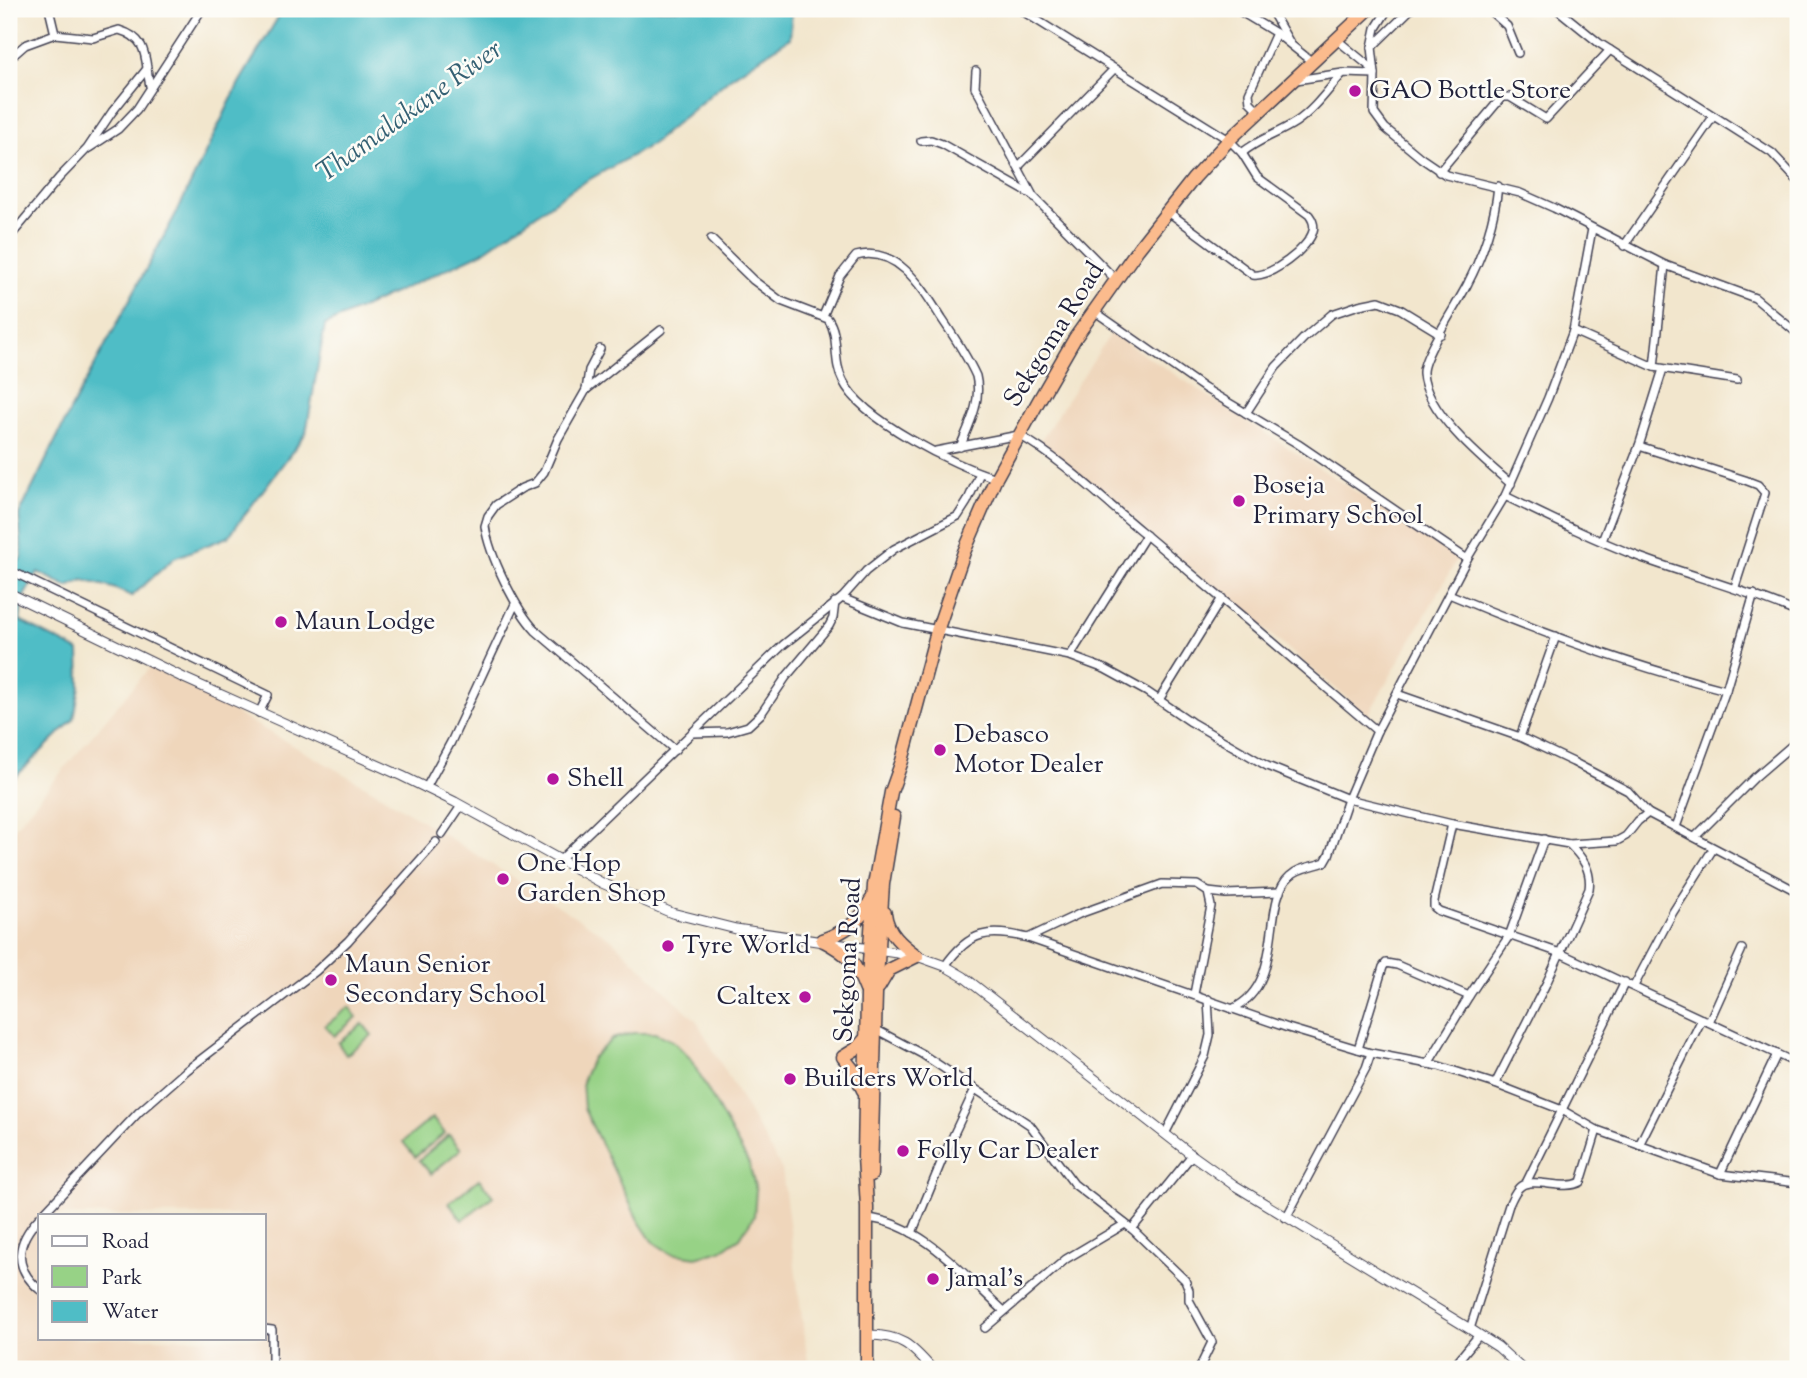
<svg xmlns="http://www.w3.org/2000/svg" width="1807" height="1378" font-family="'Sorts Mill Goudy',serif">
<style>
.built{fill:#efd6bb;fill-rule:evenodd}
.green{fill:#97d286;stroke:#5c7a60;stroke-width:2}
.water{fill:#4fbdc6;stroke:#387080;stroke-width:2}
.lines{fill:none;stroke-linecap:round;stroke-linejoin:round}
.minor-casing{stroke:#413f51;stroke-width:10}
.tertiary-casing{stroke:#413f51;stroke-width:11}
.trunk-casing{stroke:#413f51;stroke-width:15}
.minor{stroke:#fff;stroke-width:7}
.tertiary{stroke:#fff;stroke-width:9}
.trunk{stroke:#fbbb8d;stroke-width:12}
.poi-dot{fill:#b5179e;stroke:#fdfcf7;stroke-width:2.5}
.labels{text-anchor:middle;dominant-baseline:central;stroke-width:5;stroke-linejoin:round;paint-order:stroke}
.poi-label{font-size:26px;fill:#22223b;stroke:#fdfcf7;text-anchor:start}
.street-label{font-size:26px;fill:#22223b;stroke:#fdfcf7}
.water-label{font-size:28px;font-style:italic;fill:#346073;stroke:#fdfcf7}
</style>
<rect width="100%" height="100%" fill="#fdfcf7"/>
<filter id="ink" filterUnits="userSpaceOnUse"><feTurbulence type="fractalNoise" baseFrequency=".0143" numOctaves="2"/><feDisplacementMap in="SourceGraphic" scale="14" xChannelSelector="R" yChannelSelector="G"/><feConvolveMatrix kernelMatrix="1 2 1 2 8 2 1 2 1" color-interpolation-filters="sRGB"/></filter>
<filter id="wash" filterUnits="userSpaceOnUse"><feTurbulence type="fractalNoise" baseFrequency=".00686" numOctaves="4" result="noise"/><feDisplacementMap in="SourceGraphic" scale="28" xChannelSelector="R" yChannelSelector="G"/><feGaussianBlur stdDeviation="1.57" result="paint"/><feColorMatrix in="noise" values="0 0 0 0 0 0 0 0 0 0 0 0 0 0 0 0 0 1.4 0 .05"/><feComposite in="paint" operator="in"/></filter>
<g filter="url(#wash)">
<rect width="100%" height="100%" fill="#f2e6cd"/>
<g class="built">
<path d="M1111,333l347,225 -90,157 -329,-272z"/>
<path d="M151,666l225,126 235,147 85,81 86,150 27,199h-800v-535zM40,1215h224v123h-224z"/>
</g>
<g class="green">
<path d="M349,1007l8,10 -23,19 -9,-10z"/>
<path d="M363,1024l9,11 -26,20 -8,-12z"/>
<path d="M633,1033h22l18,8 17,17 59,106 7,26 -2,26 -14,22 -19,12 -25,7 -26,-4 -18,-12 -14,-21 -54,-111 -2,-27 10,-24 20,-19z"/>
<path d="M432,1118l13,15 -30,24 -12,-15z"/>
<path d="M449,1135l12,14 -30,25 -12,-14z"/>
<path d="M479,1179l14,17 -31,24 -13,-17z"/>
</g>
<path class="water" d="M283,9h509l-2,29 -60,40 -79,67 -79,44 -91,64 -156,72 -19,108 -78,104 -54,21 -42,38 -19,-8 -30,-8 -15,7 -30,-15 -15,26 -3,23 59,30 1,35 -6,33 -65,64v-204l13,-23 -3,-41 52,-106 108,-201 60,-125z"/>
</g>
<g filter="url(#ink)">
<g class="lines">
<g class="minor-casing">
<g id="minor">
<path d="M49,9l6,25"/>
<path d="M1019,9l210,131 13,13 15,24 52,38c3,4 6,10 4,16 -4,17 -43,47 -60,44l-86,-64"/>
<path d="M1236,9l40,24 35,28"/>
<path d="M1388,9l-12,19 -4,19 3,27 -1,39 11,15 36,30 25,17 74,18 34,15 111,57 90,33 43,36"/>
<path d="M1488,9l19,17 11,27"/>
<path d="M1557,9l42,34 173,110 26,28"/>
<path d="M1272,12l18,31"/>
<path d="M1336,39l38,31"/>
<path d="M1372,47l39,-38"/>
<path d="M9,59l16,-14 30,-11 38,4 26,-8c31,9 25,30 31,56"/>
<path d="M976,71l-1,16 4,7 53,100"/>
<path d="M1296,80l47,-7 32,1"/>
<path d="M1259,111l-9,-9 -1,-9 27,-60"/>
<path d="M921,141l10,-1 11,4 90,51 84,85"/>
<path d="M89,148l29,-19 19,-20 65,-100"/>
<path d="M1242,153c16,-14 36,-19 54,-31 18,-12 32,-32 47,-49"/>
<path d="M1018,167l96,-98"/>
<path d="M1439,172l63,-75h8l36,22 64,-69"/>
<path d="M1498,186c-3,32 -15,69 -30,97 -9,19 -46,73 -45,90 2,39 61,88 88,111"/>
<path d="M9,238l50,-60 28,-29 25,-37 34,-42"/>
<path d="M711,239l42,41 28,21 47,18c12,17 4,42 15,62 19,39 112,85 153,97"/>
<path d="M1624,246l89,-129"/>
<path d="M1094,311l110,77 94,56 169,115"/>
<path d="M823,316l17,-40 16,-20c42,-11 67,33 86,63 13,19 25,37 34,57 6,25 -6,47 -16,71"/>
<path d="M661,330l-75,60 -28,49 -14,33 -9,11 -13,5 -26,17 -8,11 -3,10c4,29 31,84 51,105l139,119"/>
<path d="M1573,331l81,36 83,13"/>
<path d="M1654,367l11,-102"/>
<path d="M1663,369l-24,77 106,34 13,5 7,8 -30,94"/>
<path d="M586,390l3,-20 11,-21"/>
<path d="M1246,413l30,-46 28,-29 28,-24 27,-9 20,-4 21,8 41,25"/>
<path d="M936,451l83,-16c44,25 83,64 122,96 79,66 158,133 236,200"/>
<path d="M1505,496c45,22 90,44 137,62 52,19 105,32 156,55"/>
<path d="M1602,541l37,-95"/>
<path d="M9,570l259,125 -9,18"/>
<path d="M1449,594c89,38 183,72 277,96"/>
<path d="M842,598l61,25 167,33 35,13 42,23 44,30 76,44 81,33 104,25 117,20 48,-3 9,-5 12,-15 10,-8 150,79"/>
<path d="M1070,656l76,-121"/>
<path d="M1397,694l123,43 53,25 55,29 20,22"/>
<path d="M1159,700l63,-102"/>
<path d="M693,733l34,-1 21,-6 13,-12 25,-37 43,-51 4,-8 2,-16"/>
<path d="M1520,737l36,-101"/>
<path d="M426,788l25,-46 64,-138"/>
<path d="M1452,824l-18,77v6l5,4 121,42 238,111"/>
<path d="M1676,827l50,-137 28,-96"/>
<path d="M442,834l19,-28"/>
<path d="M1695,837l60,-60 43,-37"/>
<path d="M560,860l223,-215 59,-47 24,-27 28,-22 64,-33 9,-14 13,-29"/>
<path d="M1208,892l18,2 54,-2"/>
<path d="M1028,938l51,-24 83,-30 35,1 11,7 3,14 -17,88"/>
<path d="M945,966c25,-36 44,-37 83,-28l260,90 83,25 68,13 56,18 67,26 35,20 123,44 78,9"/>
<path d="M1634,986l39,-74 40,-63"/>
<path d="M1232,1009c55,-25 28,-107 58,-133 9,-9 23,-9 35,-14l4,-7 19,-56 29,-68 90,-172 38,-63 43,-98 25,-67 19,-102"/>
<path d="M1709,1022l33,-73"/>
<path d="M875,1029l47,25 108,71 44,59 58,45 53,51 4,10v10l23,42 -13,27"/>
<path d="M1358,1049l25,-82 3,-4 11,2 72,31"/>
<path d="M1428,1064l41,-68 40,-60 35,-97"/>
<path d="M1495,1084l52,-102 42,-93c3,-19 -7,-32 -20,-45"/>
<path d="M1165,1134l40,-78 5,-21 -2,-36"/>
<path d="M1639,1145l63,-126"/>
<path d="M1720,1174l57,-120"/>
<path d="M1526,1183l99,-201"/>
<path d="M42,1215l97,-103 48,-42 129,-99 32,-30 88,-99"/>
<path d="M40,1217c-24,25 -28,50 0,73"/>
<path d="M867,1218c55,5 98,58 137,93"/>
<path d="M1286,1218l80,-150 5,-15"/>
<path d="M1132,1229l60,-74"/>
<path d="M912,1233l33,-80 30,-64"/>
<path d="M985,1328l81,-69 59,-35"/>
<path d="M264,1329l8,1v39"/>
<path d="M1470,1329l39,-124c3,-6 6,-15 12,-19 13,-9 43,5 60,-4l16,-52"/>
<path d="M1451,1369l28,-34"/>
</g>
</g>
<g class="tertiary-casing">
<g id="tertiary">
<path d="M9,593l177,86 216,97 53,26 147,81 70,30 64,16 181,27 28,10 19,11 228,178 42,30 236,144 28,18 24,22"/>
<path d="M868,1335c33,0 43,10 64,34"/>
</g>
</g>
<g class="trunk-casing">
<g id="trunk">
<path d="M885,913c2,20 17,32 32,43"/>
<path d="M822,940c27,14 33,22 44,50"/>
<path d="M822,940c23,-8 38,-18 49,-40"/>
<path d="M879,987l10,-17 28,-14"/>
<path d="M863,1090l-9,-19 -11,-14 13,-8 10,-11"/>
<path d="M871,1175l5,-181 7,-110 11,-67"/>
<path d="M867,1369v-162l-3,-50 3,-163 7,-109 17,-93 11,-31 35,-130 27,-79 32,-74 42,-76 37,-64 63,-89 56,-71 35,-38 140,-131"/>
</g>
</g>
<use href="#minor" class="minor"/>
<use href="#tertiary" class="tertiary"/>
<use href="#trunk" class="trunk"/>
</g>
</g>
<g class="poi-dot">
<circle cx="1355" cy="91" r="7"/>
<circle cx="1239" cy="501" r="7"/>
<circle cx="281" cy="622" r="7"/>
<circle cx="940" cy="750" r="7"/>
<circle cx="553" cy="779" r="7"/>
<circle cx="503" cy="879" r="7"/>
<circle cx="668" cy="946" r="7"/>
<circle cx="331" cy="980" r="7"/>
<circle cx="805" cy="997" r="7"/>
<circle cx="790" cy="1079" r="7"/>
<circle cx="903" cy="1151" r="7"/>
<circle cx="933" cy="1279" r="7"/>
</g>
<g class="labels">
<g class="poi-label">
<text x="1369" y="91">GAO Bottle Store</text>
<text x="1253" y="486">Boseja<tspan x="1253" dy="30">Primary School</tspan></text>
<text x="295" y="622">Maun Lodge</text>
<text x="954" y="735">Debasco<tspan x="954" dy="30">Motor Dealer</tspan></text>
<text x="567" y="779">Shell</text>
<text x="517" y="864">One Hop<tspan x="517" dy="30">Garden Shop</tspan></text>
<text x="682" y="946">Tyre World</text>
<text x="345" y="965">Maun Senior<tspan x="345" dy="30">Secondary School</tspan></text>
<text x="791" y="997" text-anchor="end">Caltex</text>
<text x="804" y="1079">Builders World</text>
<text x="917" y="1151">Folly Car Dealer</text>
<text x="947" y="1279">Jamal's</text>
</g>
<g class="street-label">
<text transform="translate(1055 335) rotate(-58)">Sekgoma Road</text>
<text transform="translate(849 960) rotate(-87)">Sekgoma Road</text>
</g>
<g class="water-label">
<text transform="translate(410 112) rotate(-36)">Thamalakane River</text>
</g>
</g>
<rect width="1807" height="1378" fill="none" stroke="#fdfcf7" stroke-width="35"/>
<rect x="38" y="1214" width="228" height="126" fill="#fdfcf7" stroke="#a5a5ac" stroke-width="2"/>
<rect x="52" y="1236" width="35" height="10" fill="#ffffff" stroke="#a5a5ac" stroke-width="2"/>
<text x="102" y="1248" font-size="21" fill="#22223b">Road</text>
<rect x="52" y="1266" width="35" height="21" fill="#97d286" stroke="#a5a5ac" stroke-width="2"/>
<text x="102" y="1284" font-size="21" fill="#22223b">Park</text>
<rect x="52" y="1301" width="35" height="21" fill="#4fbdc6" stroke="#a5a5ac" stroke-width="2"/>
<text x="102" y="1318" font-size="21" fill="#22223b">Water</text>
</svg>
